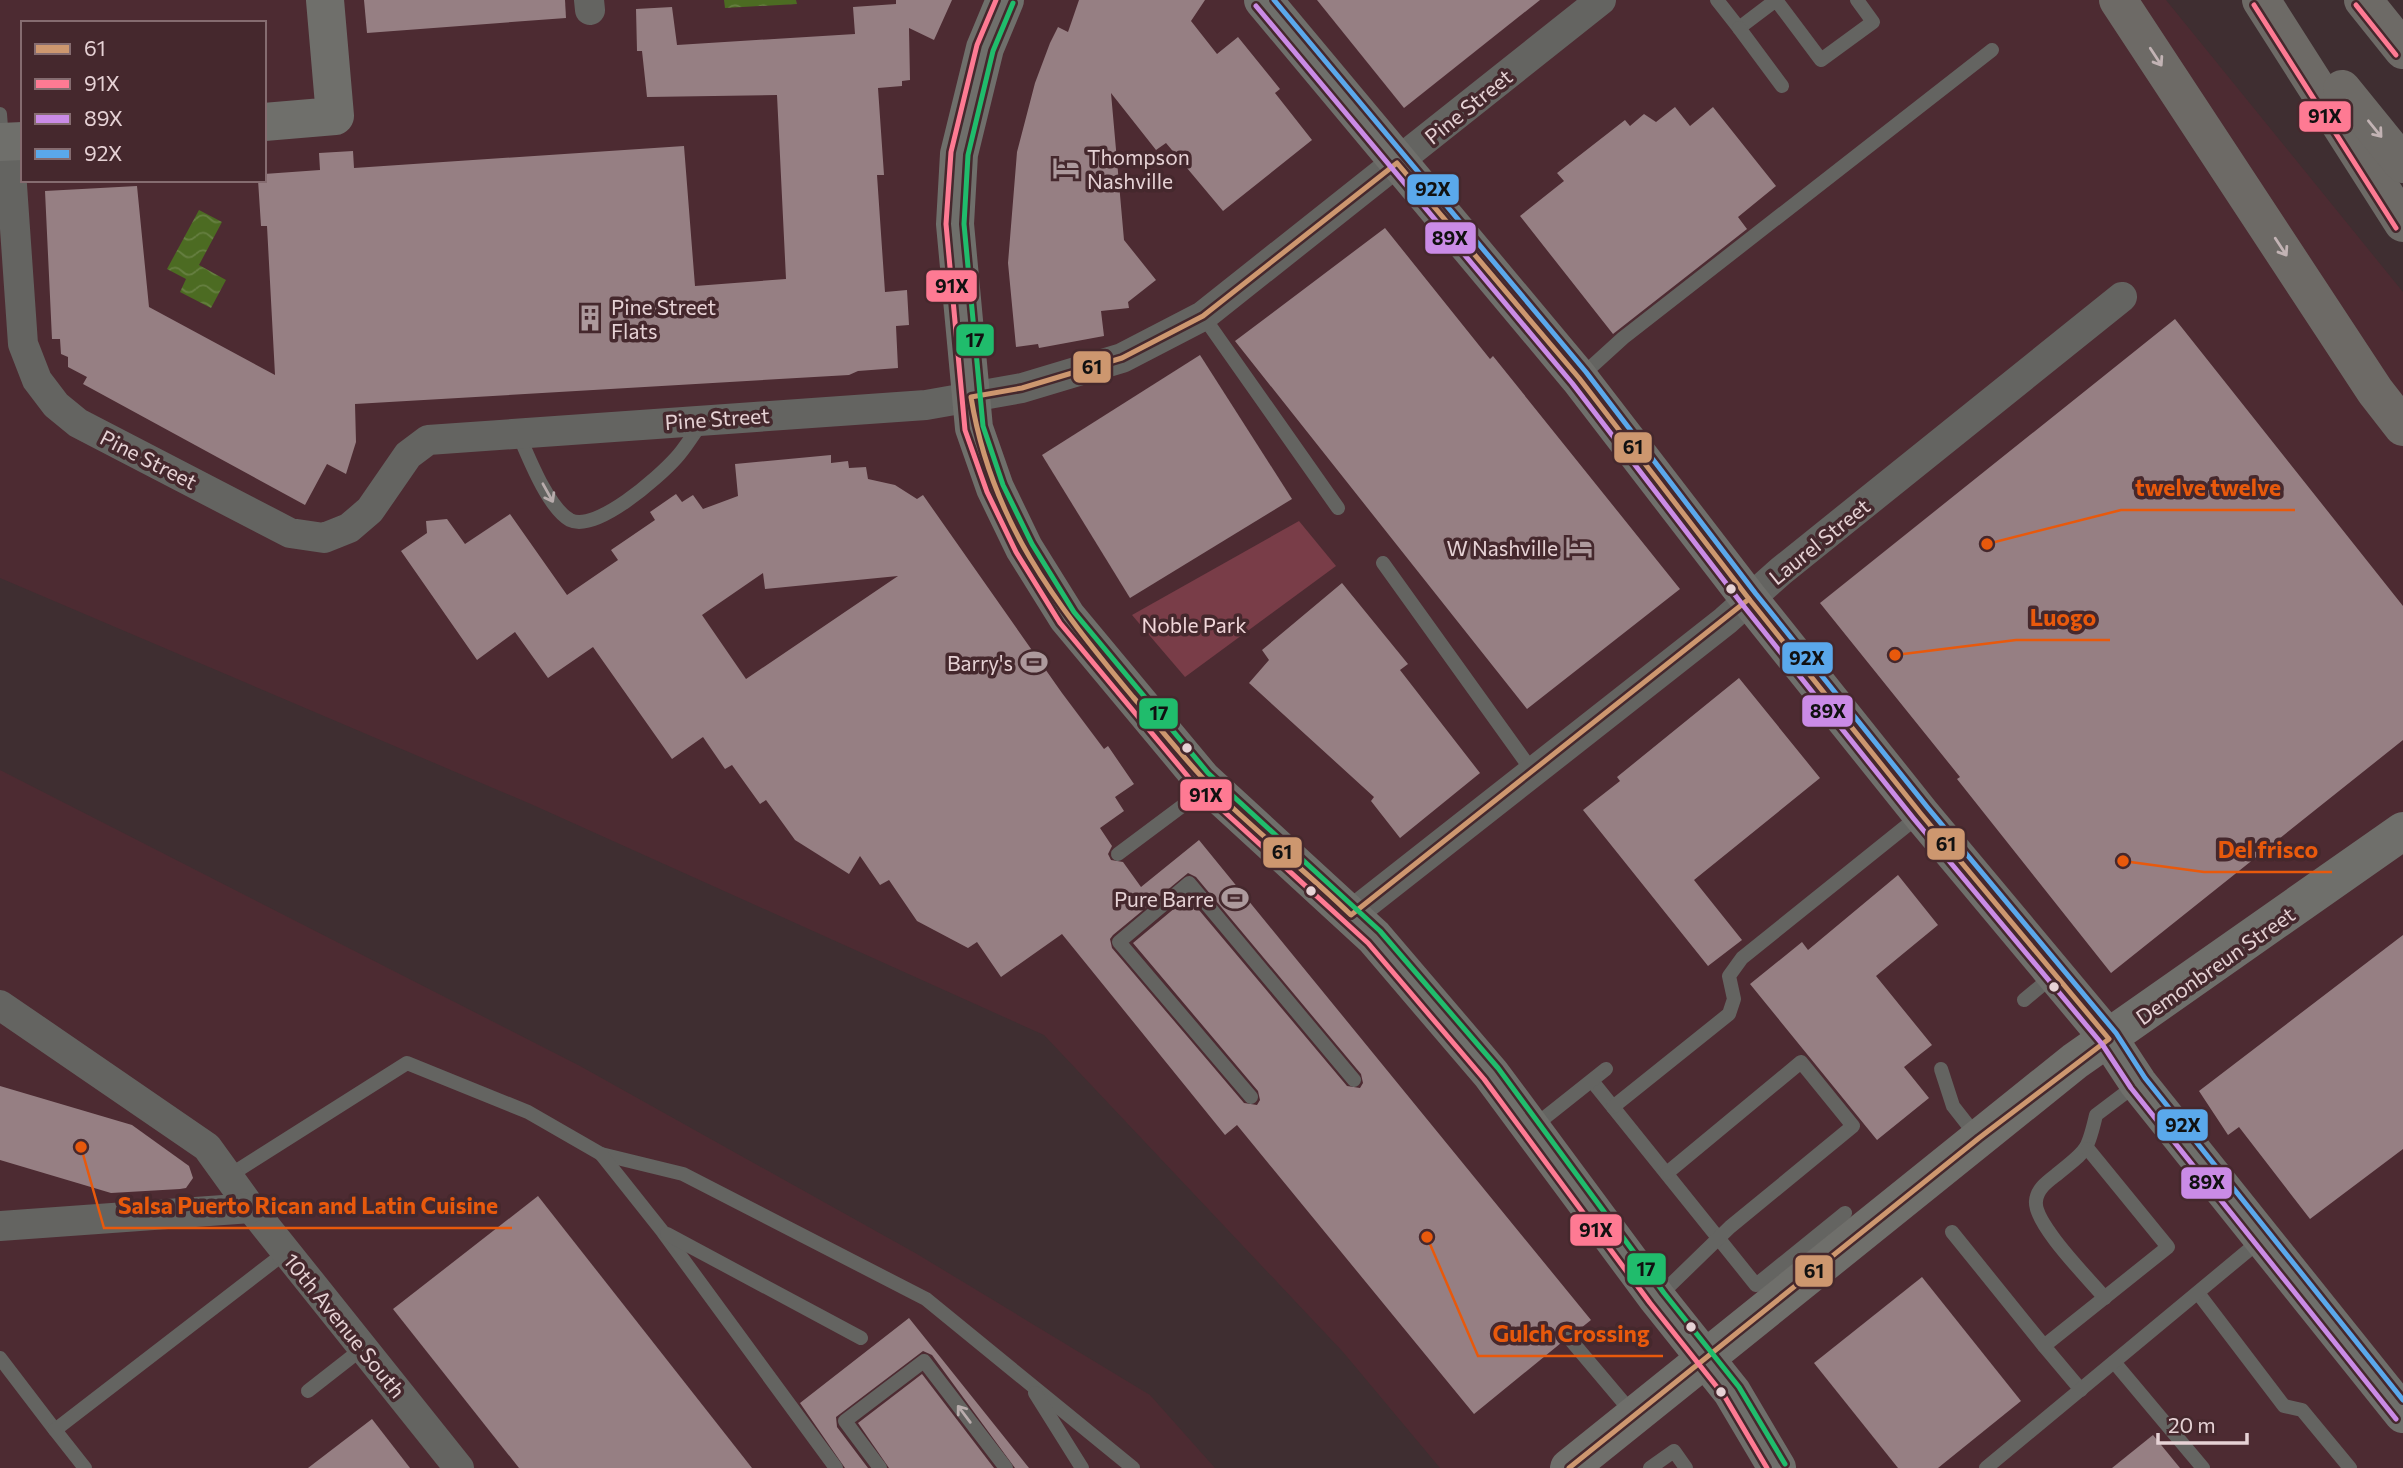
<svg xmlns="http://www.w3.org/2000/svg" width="2403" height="1468" font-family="Commissioner,sans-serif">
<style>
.built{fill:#4d2b32;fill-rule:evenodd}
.green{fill:#793d48}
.water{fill:url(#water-waves)}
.building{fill:#967f83;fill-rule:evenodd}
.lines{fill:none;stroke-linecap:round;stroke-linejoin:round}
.lane{stroke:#646461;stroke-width:14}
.street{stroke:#646461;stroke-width:30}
.secondary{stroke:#6f6f6b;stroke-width:38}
.highway{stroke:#6d6a66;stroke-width:38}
.bus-1-casing{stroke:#45282d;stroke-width:10}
.bus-2-casing{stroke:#45282d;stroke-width:10}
.bus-3-casing{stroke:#45282d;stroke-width:10}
.bus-4-casing{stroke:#45282d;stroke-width:10}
.bus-5-casing{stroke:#45282d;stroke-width:10}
.bus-1{stroke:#cd976f;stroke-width:5}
.bus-2{stroke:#fe7a93;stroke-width:5}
.bus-3{stroke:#ca8be6;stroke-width:5}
.bus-4{stroke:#5aa8eb;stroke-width:5}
.bus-5{stroke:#20bc6c;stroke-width:5}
.oneway{stroke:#c2b3b4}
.oneway2{stroke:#b8acac}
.bus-dot{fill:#e6d2d5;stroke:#45282d;stroke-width:2.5}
.labels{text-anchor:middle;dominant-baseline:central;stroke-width:7;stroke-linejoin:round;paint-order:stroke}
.street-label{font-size:21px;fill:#e6d2d5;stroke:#45282d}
.poi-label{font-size:21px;fill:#e6d2d5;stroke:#45282d;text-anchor:end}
.park-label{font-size:21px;fill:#f1d7da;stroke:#45282d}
.leader{fill:none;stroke:#e8590c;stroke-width:2.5}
.callout-dot{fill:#e8590c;stroke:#45282d;stroke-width:2.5}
.callout-label{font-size:23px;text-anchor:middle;font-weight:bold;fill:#e8590c;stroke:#45282d;stroke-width:7;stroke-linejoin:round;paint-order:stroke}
.line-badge{stroke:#45282d;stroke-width:2.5}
.pale-badge-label{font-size:19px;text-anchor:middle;font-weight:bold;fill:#111}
</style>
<defs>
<pattern id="water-waves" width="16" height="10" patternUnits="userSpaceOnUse" patternTransform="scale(1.75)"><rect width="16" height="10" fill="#4c6b22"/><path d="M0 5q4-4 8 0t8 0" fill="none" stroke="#667f41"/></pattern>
</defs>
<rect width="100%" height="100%" fill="#3f2e31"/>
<g class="built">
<path d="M0,0h2166l237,292v1176h-963l-97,-116 -299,-317 -511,-230 -533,-227zM23,23h241v157h-241z"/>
<path d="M0,770l580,296 337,188 233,141 65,73h-1215z"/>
</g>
<path class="green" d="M1299,521l37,45 -151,111 -53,-62z"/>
<g class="water">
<path d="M724,0h72l1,4 -72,4z"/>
<path d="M199,210l23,12 -23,43 27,15 -15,28 -31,-16 6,-13 -19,-10z"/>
</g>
<g class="building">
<path d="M364,0h201l1,18 -199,15z"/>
<path d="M896,0h56l-18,40 -25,-12 1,52 -8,1v5l-24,2 6,87h-7l8,117 22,-2 2,35 -13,1 2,42 -40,3 -9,4 -494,29 1,38 -10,32 -19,-10 -22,41 -222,-121 4,-7 -19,-10v-10l-7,-3 -1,-15h-8l-7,-148 92,-5 12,121 126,68 -8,-149h-6l-3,-46h6v-6l56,-4 -1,-17 34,-2 1,17 330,-22 11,140 91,-7 -9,-184 -130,2 -5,-46h-5l-1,-42 36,-2 5,38 178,-11 -2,-27 43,-3z"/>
<path d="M1079,0h126l-14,21 26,33 21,-17 42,52 -5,4 37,47 -89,71 -57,-68 -10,7 -45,-57 13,147 32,40 -28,22 1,6 -28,3 3,25 -65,12 -1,-4 -22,3 -8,-84 9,-111 18,-69 15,-40 8,-16 10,5z"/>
<path d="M1317,0h223l-136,108z"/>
<path d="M1675,107l15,19 23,-19 63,79 -38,31 9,12 -134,105 -93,-118 44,-35 -7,-8 68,-53 5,6 14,-12 12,8z"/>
<path d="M1385,228l105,131 3,-3 187,233 -153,120 -292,-368z"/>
<path d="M2175,319l228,287v134l-292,233 -154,-194 3,-2 -140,-174z"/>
<path d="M1200,355l92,144 -162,99 -88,-143z"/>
<path d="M831,455v8l17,-2 1,7 17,-1 2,12 27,6 22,14 6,-4 139,198 42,56 4,-3 26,38 -19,13 9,14 -24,17 12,18 -4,8 3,6 12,2 18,25 58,-47 392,480 -15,12 -13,-2 -3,5 1,8 -87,71 -237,-289 -12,10 -163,-201 -61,43 -24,-35 -9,6 -51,-27 -28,-41 -9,5 -20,-29 -11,18 -54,-34 -29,-40 -6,4 -28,-39 -7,4 -22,-32 -31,22 -79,-112 -45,31 -33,-46 -38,28 -76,-109 26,-18 -1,-12 21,-2 18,25 45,-30 57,81 51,-35 -7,-10 44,-30 -5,-8 26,-18 6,8 11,-7 10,14 35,-13 -3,-32zM763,573l2,16 133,-13 -152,103 -44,-64zM1188,873l8,4 165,197 2,9 -3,5 -13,-2 -159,-189 -55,46 125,148 2,9 -3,5 -13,-2 -132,-155 -2,-9 3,-4z"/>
<path d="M1342,583l66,81 -8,6 80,103 -80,65 -29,-37 3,-4 -125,-114 20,-23 -7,-10z"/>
<path d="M1739,678l81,100 -126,102 48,60 -34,26 -125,-156 37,-29 -3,-4z"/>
<path d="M1898,875l40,50 -62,51 56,69 -28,22 25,31 -52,42 -127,-156 52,-42 6,8z"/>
<path d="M2403,935v214l-93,70 -71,-92 -11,8 -29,-44z"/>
<path d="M0,1086l132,39 57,41 4,12 -7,10 -6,1 -69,4 -111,-33z"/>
<path d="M538,1196l214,272h-233l-126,-159z"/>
<path d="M1922,1277l99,124 -83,67h-40l-84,-105z"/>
<path d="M909,1318l120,150h-14l-83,-113 -9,-4 -87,66 1,10 31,41h-23l-45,-65z"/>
<path d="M922,1374l72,94h-105l-31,-45z"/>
<path d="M372,1419l38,49h-102z"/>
<path d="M2153,1435l27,33h-68z"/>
</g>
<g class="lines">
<g class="lane">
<path d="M1717,0l22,28 37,-28 45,60 52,-38 -16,-22"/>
<path d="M1739,28l43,58"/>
<path d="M0,114l2,27"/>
<path d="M1203,316l135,192"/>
<path d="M1579,378l44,-40 369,-288"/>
<path d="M518,433c10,23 30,75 52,87 26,13 89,-43 106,-62 10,-11 17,-24 26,-35"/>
<path d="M1383,563l150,209"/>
<path d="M1118,854l91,-68"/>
<path d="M2024,1000l30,-25"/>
<path d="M1941,1069l12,37 25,32"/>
<path d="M1592,1081l164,204 89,-72"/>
<path d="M1251,1097l-132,-155 70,-59 165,197"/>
<path d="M1613,1107l116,-93 5,-15 -5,-23 13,-18 178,-143"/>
<path d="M1533,1127l73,-58"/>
<path d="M601,1154l82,20 243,125 207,169"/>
<path d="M227,1177l180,-114 121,49 73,42 62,78 173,236"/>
<path d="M1952,1232l92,114"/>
<path d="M667,1234l194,104"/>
<path d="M2198,1293l86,113 18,4 48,58"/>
<path d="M1658,1297l72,-70 123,-101 -52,-64 -134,111"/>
<path d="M2105,1298c-16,-19 -72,-75 -69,-97 1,-12 11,-19 20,-26 30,-25 31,-21 40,-60l41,-31"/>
<path d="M1569,1338l65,77"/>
<path d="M0,1358l55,72"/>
<path d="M2114,1362l89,106"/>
<path d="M2081,1390l-37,-44 124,-99 -80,-98"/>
<path d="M308,1391l55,-43"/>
<path d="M1035,1393l47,75"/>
<path d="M85,1468l-30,-38 231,-178"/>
<path d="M880,1468l-35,-47 79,-60 82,107"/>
<path d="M1650,1468l24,-17 12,17"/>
<path d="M1986,1468l276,-229"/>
</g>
<g class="street">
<path d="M589,0l1,10"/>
<path d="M9,142l14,202 14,36 19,25 22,18 212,110 34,5 25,-10 21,-18 38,-55 20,-15 498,-35 96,-17 100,-30 81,-42 398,-316"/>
<path d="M1351,915l374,-294 56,-50 341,-274"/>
<path d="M0,1005l207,142 44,61 208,260"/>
<path d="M0,1226l251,-18"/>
</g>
<g class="secondary">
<path d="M1005,0l-20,48 -26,106 -4,70 19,204 21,60 29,60 43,69 135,162 172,158 117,137 166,224 75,94 45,76"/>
<path d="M1263,0l316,378 170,221 172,215 188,225 29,44 265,331"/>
<path d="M264,122l71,-6 -10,-116"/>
<path d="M0,142l23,-1"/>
<path d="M1569,1468l506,-407 328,-230"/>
</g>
<g class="highway">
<path d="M2118,0l257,391 28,36"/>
<path d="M2261,0l142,223"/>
<path d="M2363,0l40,50"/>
<path d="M2342,89l61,75"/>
</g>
<g class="bus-1-casing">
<g id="bus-1">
<path d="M1397,163l182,215 170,221 -398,316c-43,-42 -91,-80 -134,-122 -30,-30 -56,-64 -84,-96 -78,-94 -142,-176 -162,-300l51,-9 100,-30 81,-42z"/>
<path d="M1569,1468l410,-330 130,-99 -188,-225 -172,-215"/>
</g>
</g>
<g class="bus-2-casing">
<g id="bus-2">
<path d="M996,0l-19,45 -26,107 -5,72 19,206 22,62 29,60 44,71 135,162 173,158 116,136 166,224 75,94 42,71"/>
<path d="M2254,5l142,223"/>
<path d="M2356,5l40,50"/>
</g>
</g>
<g class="bus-3-casing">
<path id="bus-3" d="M1256,6l316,377 170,221 172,215 188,225 29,44 265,331"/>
</g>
<g class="bus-4-casing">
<path id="bus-4" d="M1274,0l312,372 170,222 172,214 188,225 29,45 258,322"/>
</g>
<g class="bus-5-casing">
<path id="bus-5" d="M1013,3l-20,48 -25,104 -4,69 19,202 20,59 29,59 42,68 134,161 172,158 118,137 166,225 75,94 46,77"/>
</g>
<use href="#bus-1" class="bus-1"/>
<use href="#bus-2" class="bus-2"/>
<use href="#bus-3" class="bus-3"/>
<use href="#bus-4" class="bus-4"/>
<use href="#bus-5" class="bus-5"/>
</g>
<defs><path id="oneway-shaft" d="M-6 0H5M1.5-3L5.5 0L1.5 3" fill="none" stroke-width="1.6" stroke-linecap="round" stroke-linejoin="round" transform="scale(1.75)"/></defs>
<g class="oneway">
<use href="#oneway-shaft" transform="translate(2156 57) rotate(57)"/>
<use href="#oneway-shaft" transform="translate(2375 129) rotate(51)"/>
<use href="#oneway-shaft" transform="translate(2281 247) rotate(57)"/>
</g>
<g class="oneway2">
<use href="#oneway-shaft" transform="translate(548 493) rotate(61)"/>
<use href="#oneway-shaft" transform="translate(964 1414) rotate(-127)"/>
</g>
<defs>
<g id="hotel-bare" transform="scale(2.1)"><path d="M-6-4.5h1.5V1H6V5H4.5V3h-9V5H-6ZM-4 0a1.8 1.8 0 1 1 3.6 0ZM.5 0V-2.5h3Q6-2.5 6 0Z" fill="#ac999c" stroke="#45282d" stroke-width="2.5" paint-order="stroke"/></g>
<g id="building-bare" transform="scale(2.1)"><path d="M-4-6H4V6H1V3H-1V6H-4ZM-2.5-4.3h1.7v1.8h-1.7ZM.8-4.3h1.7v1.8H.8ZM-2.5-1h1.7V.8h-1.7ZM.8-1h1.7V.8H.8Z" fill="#ac999c" stroke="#45282d" stroke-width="2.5" paint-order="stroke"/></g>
<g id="stadium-bare" transform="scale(2.1)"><path d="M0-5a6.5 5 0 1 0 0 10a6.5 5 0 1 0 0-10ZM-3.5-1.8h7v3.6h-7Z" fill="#ac999c" stroke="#45282d" stroke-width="2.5" paint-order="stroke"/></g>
</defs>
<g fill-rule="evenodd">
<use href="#hotel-bare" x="1066" y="168"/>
<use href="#building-bare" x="590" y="318"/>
<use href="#hotel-bare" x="1579" y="547"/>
<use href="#stadium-bare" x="1034" y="662"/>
<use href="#stadium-bare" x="1235" y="898"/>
</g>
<g class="bus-dot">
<circle cx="1731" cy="589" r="6"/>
<circle cx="1187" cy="748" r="6"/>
<circle cx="1311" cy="891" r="6"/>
<circle cx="2054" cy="987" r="6"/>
<circle cx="1691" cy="1327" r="6"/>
<circle cx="1721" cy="1392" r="6"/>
</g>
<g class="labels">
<g class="street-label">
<text transform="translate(1468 106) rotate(-39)">Pine Street</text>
<text transform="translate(717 418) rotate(-4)">Pine Street</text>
<text transform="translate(149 459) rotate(27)">Pine Street</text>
<text transform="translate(1819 541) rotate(-39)">Laurel Street</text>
<text transform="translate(2215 965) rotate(-35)">Demonbreun Street</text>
<text transform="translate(345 1325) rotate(51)">10th Avenue South</text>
</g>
<g class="poi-label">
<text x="1087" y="156" text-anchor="start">Thompson<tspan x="1087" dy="24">Nashville</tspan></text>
<text x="611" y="306" text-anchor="start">Pine Street<tspan x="611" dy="24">Flats</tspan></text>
<text x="1558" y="547">W Nashville</text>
<text x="1013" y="662">Barry's</text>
<text x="1214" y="898">Pure Barre</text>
</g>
<g class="park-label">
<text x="1194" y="624">Noble Park</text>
</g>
</g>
<path class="leader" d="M1987 544L2121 510H2295M1895 655L2016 640H2110M2123 861L2204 872H2332M81 1147L104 1228H512M1427 1237L1478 1356H1663"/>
<g class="callout-dot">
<circle cx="1987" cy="544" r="7"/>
<circle cx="1895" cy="655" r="7"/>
<circle cx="2123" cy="861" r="7"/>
<circle cx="81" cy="1147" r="7"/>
<circle cx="1427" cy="1237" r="7"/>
</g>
<g class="callout-label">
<text x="2208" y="496">twelve twelve</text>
<text x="2063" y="626">Luogo</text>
<text x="2268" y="858">Del frisco</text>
<text x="308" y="1214">Salsa Puerto Rican and Latin Cuisine</text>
<text x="1571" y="1342">Gulch Crossing</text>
</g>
<g class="line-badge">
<rect x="2298" y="100" width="54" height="33" rx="7" fill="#fe7a93"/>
<rect x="1406" y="173" width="54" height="33" rx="7" fill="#5aa8eb"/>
<rect x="1424" y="221" width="53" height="34" rx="7" fill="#ca8be6"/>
<rect x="925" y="269" width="53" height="34" rx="7" fill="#fe7a93"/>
<rect x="955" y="323" width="40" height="34" rx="7" fill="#20bc6c"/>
<rect x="1072" y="350" width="40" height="34" rx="7" fill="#cd976f"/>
<rect x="1613" y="431" width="40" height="33" rx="7" fill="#cd976f"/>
<rect x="1781" y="641" width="53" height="34" rx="7" fill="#5aa8eb"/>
<rect x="1801" y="694" width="53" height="34" rx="7" fill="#ca8be6"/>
<rect x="1138" y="697" width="41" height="33" rx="7" fill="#20bc6c"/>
<rect x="1179" y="778" width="54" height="34" rx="7" fill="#fe7a93"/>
<rect x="1926" y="827" width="40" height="34" rx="7" fill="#cd976f"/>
<rect x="1262" y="836" width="41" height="33" rx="7" fill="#cd976f"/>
<rect x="2156" y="1108" width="53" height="34" rx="7" fill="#5aa8eb"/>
<rect x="2180" y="1166" width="53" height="34" rx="7" fill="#ca8be6"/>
<rect x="1569" y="1213" width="54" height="34" rx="7" fill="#fe7a93"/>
<rect x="1626" y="1252" width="41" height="34" rx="7" fill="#20bc6c"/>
<rect x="1794" y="1254" width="40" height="34" rx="7" fill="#cd976f"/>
</g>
<g class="pale-badge-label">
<text x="2325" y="123">91X</text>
<text x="1433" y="196">92X</text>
<text x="1450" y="245">89X</text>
<text x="952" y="293">91X</text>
<text x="975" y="347">17</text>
<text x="1092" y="374">61</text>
<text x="1633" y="454">61</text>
<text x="1807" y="665">92X</text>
<text x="1828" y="718">89X</text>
<text x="1159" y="720">17</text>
<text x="1206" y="802">91X</text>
<text x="1946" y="851">61</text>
<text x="1282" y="859">61</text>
<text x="2183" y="1132">92X</text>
<text x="2207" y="1189">89X</text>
<text x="1596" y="1237">91X</text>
<text x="1646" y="1276">17</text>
<text x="1814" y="1278">61</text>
</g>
<rect x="21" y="21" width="245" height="161" fill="#45282d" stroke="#856c70" stroke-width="2"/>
<rect x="35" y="44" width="35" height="10" fill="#cd976f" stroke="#856c70" stroke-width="2"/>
<text x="84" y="56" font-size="21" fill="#e6d2d5">61</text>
<rect x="35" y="79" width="35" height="10" fill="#fe7a93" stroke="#856c70" stroke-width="2"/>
<text x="84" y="91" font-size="21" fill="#e6d2d5">91X</text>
<rect x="35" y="114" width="35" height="10" fill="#ca8be6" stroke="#856c70" stroke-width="2"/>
<text x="84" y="126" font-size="21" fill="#e6d2d5">89X</text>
<rect x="35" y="149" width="35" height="10" fill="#5aa8eb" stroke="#856c70" stroke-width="2"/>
<text x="84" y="161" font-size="21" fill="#e6d2d5">92X</text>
<path d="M2158 1433v10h89v-10" fill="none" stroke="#e6d2d5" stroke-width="3.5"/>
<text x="2168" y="1433" font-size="21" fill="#e6d2d5" stroke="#45282d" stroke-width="5" paint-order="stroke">20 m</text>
</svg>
